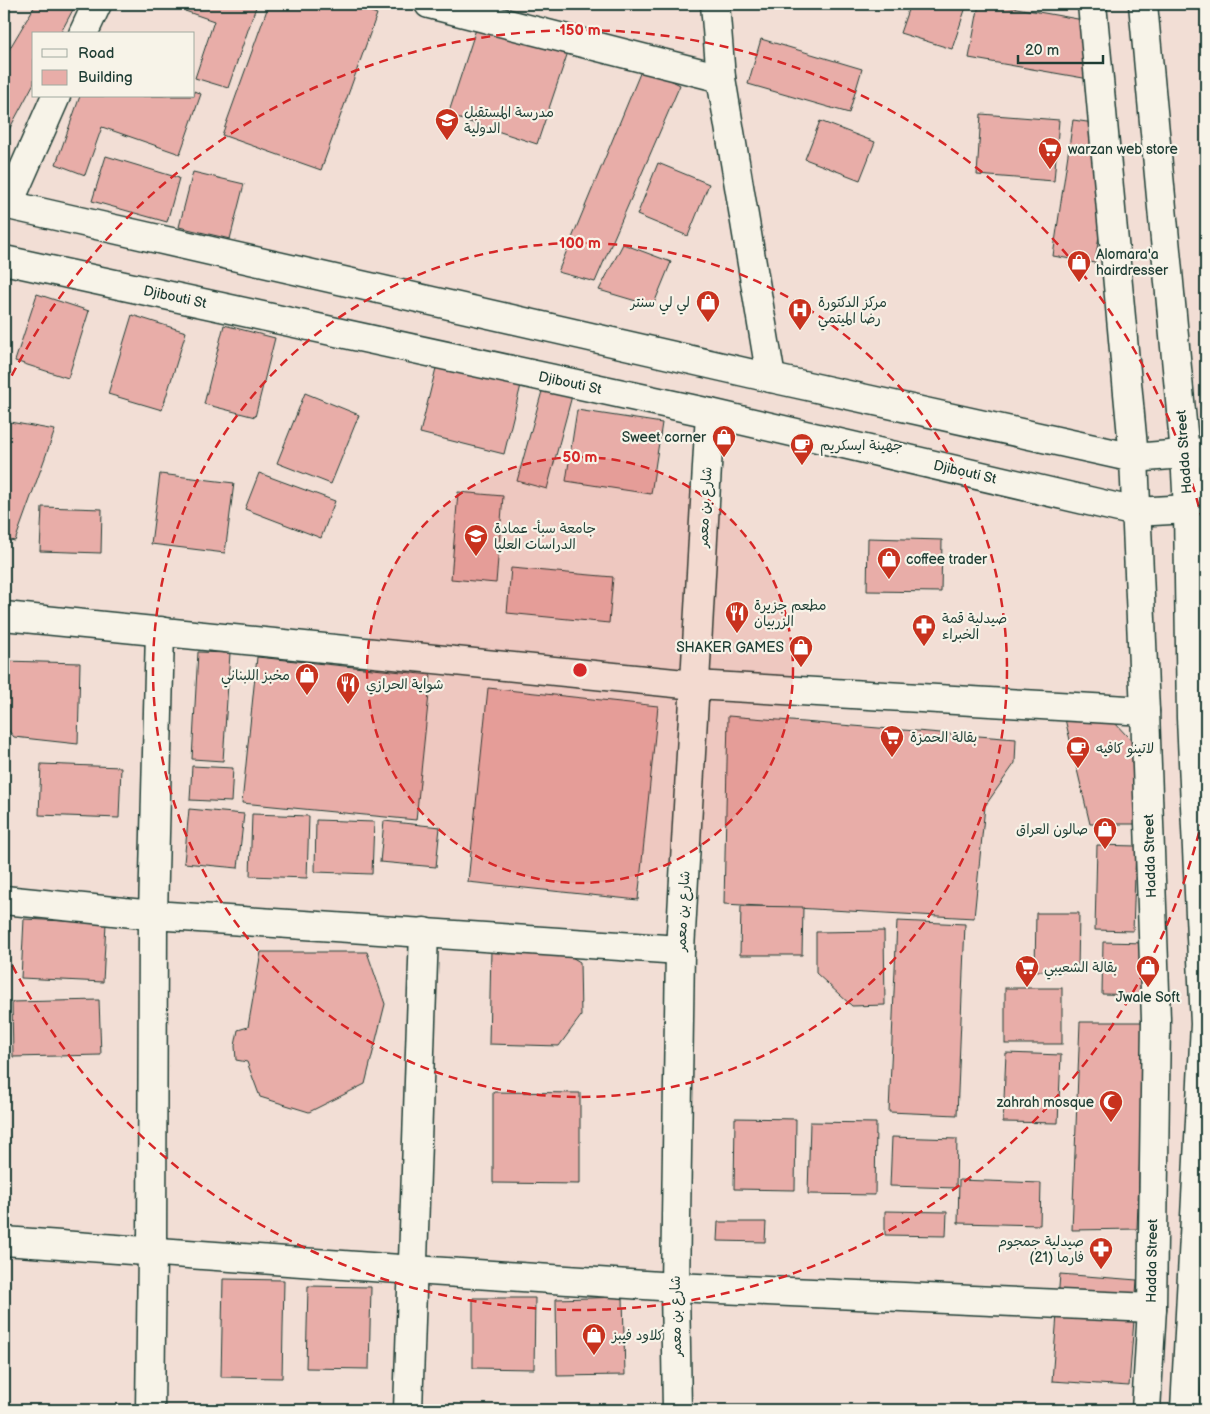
<svg xmlns="http://www.w3.org/2000/svg" width="1210" height="1414" font-family="'Balsamiq Sans','Playpen Sans Arabic',sans-serif">
<style>
.building{fill:#e8ada8;stroke:#1f3d34}
.lines{fill:none;stroke-linecap:round;stroke-linejoin:round}
.street-casing{stroke:#1f3d34;stroke-width:31}
.secondary-casing{stroke:#1f3d34;stroke-width:31}
.primary-casing{stroke:#1f3d34;stroke-width:31}
.street{stroke:#f7f3e8;stroke-width:28}
.secondary{stroke:#f7f3e8;stroke-width:28}
.primary{stroke:#f7f3e8;stroke-width:28}
.ring{fill:none;stroke:#d62828;stroke-width:2.5;stroke-dasharray:9 6}
.labels{text-anchor:middle;dominant-baseline:central;stroke-width:4.5;stroke-linejoin:round;paint-order:stroke}
.poi-label{font-size:14px;fill:#1f3d34;stroke:#f7f3e8;text-anchor:start}
.street-label{font-size:14px;fill:#1f3d34;stroke:#f7f3e8}
.centre{fill:#d62828;stroke:#f7f3e8;stroke-width:2.5}
.ring-label{font-size:15px;text-anchor:middle;font-weight:bold;fill:#d62828;stroke:#f7f3e8;stroke-width:4.5;stroke-linejoin:round;paint-order:stroke}
</style>
<rect width="100%" height="100%" fill="#f2ded5"/>
<filter id="ink" filterUnits="userSpaceOnUse"><feTurbulence type="fractalNoise" baseFrequency=".02" numOctaves="2"/><feDisplacementMap in="SourceGraphic" scale="10" xChannelSelector="R" yChannelSelector="G"/><feConvolveMatrix kernelMatrix="1 2 1 2 8 2 1 2 1" color-interpolation-filters="sRGB"/></filter>
<g filter="url(#ink)">
<g class="building">
<path d="M36,4h40l-16,30h-26v49l-30,56v-81z"/>
<path d="M187,4h70l-29,84 -33,-10 19,-57 -29,-10z"/>
<path d="M269,4h80l28,10 -56,156 -99,-35z"/>
<path d="M910,4h57l-15,45 -52,-16z"/>
<path d="M979,4h15l106,19 -11,56 -120,-21z"/>
<path d="M479,20l90,29 -32,95 -89,-29z"/>
<path d="M761,39l101,30 -13,44 -101,-29z"/>
<path d="M643,66l37,19 -85,197 -37,-10z"/>
<path d="M194,91l7,3 -21,60 -78,-27 -17,48 -29,-11 24,-68h114z"/>
<path d="M981,114l78,6 -5,61 -77,-6z"/>
<path d="M1073,120l42,6 -20,137 -42,-7z"/>
<path d="M820,121l55,21 -15,38 -55,-21z"/>
<path d="M106,156l73,22 -12,44 -75,-21z"/>
<path d="M658,163l51,21 -21,52 -51,-21z"/>
<path d="M193,172l51,12 -14,55 -51,-12z"/>
<path d="M623,244l48,18 -18,44 -54,-16z"/>
<path d="M4,275l5,2 -5,11z"/>
<path d="M37,294l52,17 -21,67 -53,-17z"/>
<path d="M132,315l54,17 -24,78 -54,-16z"/>
<path d="M224,325l51,13 -20,79 -51,-13z"/>
<path d="M438,360l84,21 -18,73 -84,-21z"/>
<path d="M544,384l29,8 -26,97 -30,-8z"/>
<path d="M305,393l54,22 -28,69 -54,-21z"/>
<path d="M577,410l85,13 -11,71 -85,-13z"/>
<path d="M4,421l51,9 -40,111 -11,-2z"/>
<path d="M259,473l76,28 -14,37 -76,-29z"/>
<path d="M160,474l74,9 -9,70 -74,-9z"/>
<path d="M458,492l45,4 -7,87 -45,-4z"/>
<path d="M42,507l60,2 -1,44 -61,-2z"/>
<path d="M868,538l74,2 -1,52 -74,-1z"/>
<path d="M511,568l102,9 -4,46 -102,-10z"/>
<path d="M198,652l32,1 -7,108 -31,-2z"/>
<path d="M257,657l174,18 -15,145 -174,-17z"/>
<path d="M4,661l76,2 -2,81 -64,-7 -10,-12z"/>
<path d="M488,688l170,18 -20,194 -170,-18z"/>
<path d="M728,716l288,23 -1,24 -30,43 -11,112 -250,-14z"/>
<path d="M1065,719l49,3 26,28 -5,74h-45z"/>
<path d="M41,764l80,3 -2,51 -80,-3z"/>
<path d="M192,766l41,2 -2,34 -41,-2z"/>
<path d="M189,809l55,5 -6,54 -54,-5z"/>
<path d="M252,814l57,2 -2,62 -57,-2z"/>
<path d="M316,820l58,2 -2,52 -57,-2z"/>
<path d="M384,821l56,6 -4,40 -56,-5z"/>
<path d="M1097,845l39,1 -3,85 -38,-1z"/>
<path d="M741,906l62,1 -1,48h-62z"/>
<path d="M1036,913h43l-1,58h-43z"/>
<path d="M24,919l82,4 -3,59 -82,-4z"/>
<path d="M897,921l68,3 -8,191 -68,-3z"/>
<path d="M884,931l1,74 -33,1 -36,-33v-41z"/>
<path d="M1103,942l43,1 -2,52 -42,-1z"/>
<path d="M491,949l69,1 20,12 1,54 -22,30 -70,-2z"/>
<path d="M261,952h106l18,52 -20,80 -56,28 -49,-15 -13,-35 -11,-2 -1,-14 3,-16 10,-3z"/>
<rect x="1005" y="988" width="57" height="56"/>
<path d="M99,1000l2,55 -88,2 -1,-55z"/>
<path d="M1080,1022h65l-8,207 -65,1z"/>
<path d="M1006,1053l55,2 -3,68 -55,-1z"/>
<path d="M493,1092l87,1v91l-87,-1z"/>
<path d="M735,1118l61,1 -1,71 -61,-1z"/>
<path d="M810,1122l66,1 -1,72 -67,-1z"/>
<path d="M892,1137l65,2 -1,49 -66,-2z"/>
<path d="M959,1180l82,3 -1,42 -82,-2z"/>
<path d="M885,1211l62,1 -1,24 -61,-1z"/>
<path d="M718,1222h48l-1,20 -48,-1z"/>
<path d="M1060,1274l77,6 -8,106 -77,-5z"/>
<path d="M223,1279l61,1 -2,98 -61,-1z"/>
<path d="M308,1286l63,1 -2,82 -63,-1z"/>
<path d="M623,1297l2,78 -68,1 -1,-77z"/>
<path d="M473,1298h62l-1,71 -61,-1z"/>
</g>
<g class="lines">
<g class="street-casing">
<g id="street">
<path d="M429,4l292,74"/>
<path d="M715,4l6,74 50,300"/>
<path d="M83,34l14,-30"/>
<path d="M8,205l48,-109"/>
<path d="M4,616l691,69 450,26"/>
<path d="M4,900l149,15 527,35"/>
<path d="M4,1241l410,29 261,17 477,21"/>
<path d="M150,1410l2,-158 1,-337 7,-284"/>
<path d="M408,1410l16,-478"/>
<path d="M677,1410l-2,-123 5,-337 30,-537"/>
</g>
</g>
<g class="secondary-casing">
<g id="secondary">
<path d="M4,204l767,174 363,80"/>
<path d="M4,260l706,153 426,99"/>
</g>
</g>
<g class="primary-casing">
<g id="primary">
<path d="M1092,4l42,454 11,253 11,308 -4,289 -6,102"/>
<path d="M1143,4l42,450 3,55 3,209 14,306 -20,386"/>
<path d="M1134,458l72,-6"/>
<path d="M1136,512l69,-4"/>
</g>
</g>
<use href="#street" class="street"/>
<use href="#secondary" class="secondary"/>
<use href="#primary" class="primary"/>
</g>
</g>
<circle cx="580" cy="670" r="213" fill="#d62828" fill-opacity=".12"/>
<g class="ring">
<circle cx="580" cy="670" r="213"/>
<circle cx="580" cy="670" r="427"/>
<path d="M1206 803A640 640 0 0 1 5 951M5 389A640 640 0 0 1 1206 537"/>
</g>
<defs>
<g id="school-pin" transform="scale(1.25)"><path d="M0 17L-7.5 6A9.5 9.5 0 1 1 7.5 6Z" fill="#c8321e" stroke="#f7f3e8"/><path d="M0-5L7-2L0 1L-7-2ZM-4 1L0 2.5L4 1V4Q0 6-4 4Z" fill="#fff"/></g>
<g id="supermarket-pin" transform="scale(1.25)"><path d="M0 17L-7.5 6A9.5 9.5 0 1 1 7.5 6Z" fill="#c8321e" stroke="#f7f3e8"/><path d="M-6-5.5h2.5l.6 2H6L4.5 2H-2.5L-4.4-4H-6ZM-1.5 3.2a1.3 1.3 0 1 0 .1 0ZM3 3.2a1.3 1.3 0 1 0 .1 0Z" fill="#fff"/></g>
<g id="shop-pin" transform="scale(1.25)"><path d="M0 17L-7.5 6A9.5 9.5 0 1 1 7.5 6Z" fill="#c8321e" stroke="#f7f3e8"/><path d="M-5-2.5h2.3a2.7 3.5 0 0 1 5.4 0H5L5.5 6h-11ZM-1.5-2.5h3a1.5 2.3 0 0 0-3 0Z" fill="#fff"/></g>
<g id="hospital-pin" transform="scale(1.25)"><path d="M0 17L-7.5 6A9.5 9.5 0 1 1 7.5 6Z" fill="#c8321e" stroke="#f7f3e8"/><path d="M-5-5h3v3.5h4V-5h3V5h-3V1.5h-4V5h-3Z" fill="#fff"/></g>
<g id="cafe-pin" transform="scale(1.25)"><path d="M0 17L-7.5 6A9.5 9.5 0 1 1 7.5 6Z" fill="#c8321e" stroke="#f7f3e8"/><path d="M-5.5-4.5H6V0H3Q3 3.5 0 3.5H-2.5Q-5.5 3.5-5.5 0ZM3-3.2v2h1.7v-2ZM-6 4.5H4V6H-6Z" fill="#fff"/></g>
<g id="university-pin" transform="scale(1.25)"><path d="M0 17L-7.5 6A9.5 9.5 0 1 1 7.5 6Z" fill="#c8321e" stroke="#f7f3e8"/><path d="M0-5L7-2L0 1L-7-2ZM-4 1L0 2.5L4 1V4Q0 6-4 4Z" fill="#fff"/></g>
<g id="restaurant-pin" transform="scale(1.25)"><path d="M0 17L-7.5 6A9.5 9.5 0 1 1 7.5 6Z" fill="#c8321e" stroke="#f7f3e8"/><path d="M-5-6h1v4h1v-4h1v4h1v-4h1v5L-1.5 .5V6h-2V.5L-5-1ZM5-6V6H3V1.5H1.5Q1.5-4 5-6Z" fill="#fff"/></g>
<g id="pharmacy-pin" transform="scale(1.25)"><path d="M0 17L-7.5 6A9.5 9.5 0 1 1 7.5 6Z" fill="#c8321e" stroke="#f7f3e8"/><path d="M-2-6h4v4h4v4h-4v4h-4v-4h-4v-4h4Z" fill="#fff"/></g>
<g id="mosque-pin" transform="scale(1.25)"><path d="M0 17L-7.5 6A9.5 9.5 0 1 1 7.5 6Z" fill="#c8321e" stroke="#f7f3e8"/><path d="M3.5-4.9A6 6 0 1 0 3.5 4.9A5 5 0 1 1 3.5-4.9Z" fill="#fff"/></g>
</defs>
<g fill-rule="evenodd">
<use href="#school-pin" x="447" y="120"/>
<use href="#supermarket-pin" x="1050" y="149"/>
<use href="#shop-pin" x="1079" y="262"/>
<use href="#shop-pin" x="708" y="302"/>
<use href="#hospital-pin" x="800" y="310"/>
<use href="#shop-pin" x="724" y="437"/>
<use href="#cafe-pin" x="802" y="445"/>
<use href="#university-pin" x="476" y="536"/>
<use href="#shop-pin" x="889" y="559"/>
<use href="#restaurant-pin" x="737" y="613"/>
<use href="#pharmacy-pin" x="924" y="626"/>
<use href="#shop-pin" x="801" y="647"/>
<use href="#shop-pin" x="307" y="675"/>
<use href="#restaurant-pin" x="348" y="684"/>
<use href="#supermarket-pin" x="892" y="737"/>
<use href="#cafe-pin" x="1078" y="748"/>
<use href="#shop-pin" x="1105" y="829"/>
<use href="#supermarket-pin" x="1027" y="967"/>
<use href="#shop-pin" x="1148" y="967"/>
<use href="#mosque-pin" x="1111" y="1102"/>
<use href="#pharmacy-pin" x="1101" y="1249"/>
<use href="#shop-pin" x="594" y="1335"/>
</g>
<g class="labels">
<g class="poi-label">
<text x="464" y="112">مدرسة المستقبل<tspan x="464" dy="16">الدولية</tspan></text>
<text x="1068" y="149">warzan web store</text>
<text x="1096" y="254">Alomara'a<tspan x="1096" dy="16">hairdresser</tspan></text>
<text x="690" y="302" text-anchor="end">لي لي سنتر</text>
<text x="818" y="302">مركز الدكتورة<tspan x="818" dy="16">رضا الميتمي</tspan></text>
<text x="706" y="437" text-anchor="end">Sweet corner</text>
<text x="820" y="445">جهينة ايسكريم</text>
<text x="494" y="528">جامعة سبأ- عمادة<tspan x="494" dy="16">الدراسات العليا</tspan></text>
<text x="906" y="559">coffee trader</text>
<text x="754" y="605">مطعم جزيرة<tspan x="754" dy="16">الزربيان</tspan></text>
<text x="942" y="618">صيدلية قمة<tspan x="942" dy="16">الخبراء</tspan></text>
<text x="784" y="647" text-anchor="end">SHAKER GAMES</text>
<text x="290" y="675" text-anchor="end">مخبز اللبناني</text>
<text x="366" y="684">شواية الحرازي</text>
<text x="910" y="737">بقالة الحمزة</text>
<text x="1096" y="748">لاتينو كافيه</text>
<text x="1088" y="829" text-anchor="end">صالون العراق</text>
<text x="1044" y="967">بقالة الشعيبي</text>
<text x="1148" y="997" text-anchor="middle">Jwale Soft</text>
<text x="1094" y="1102" text-anchor="end">zahrah mosque</text>
<text x="1084" y="1241" text-anchor="end">صيدلية جمجوم<tspan x="1084" dy="16">فارما (21)</tspan></text>
<text x="612" y="1335">كلاود فيبز</text>
</g>
<g class="street-label">
<text transform="translate(175 297) rotate(12)">Djibouti St</text>
<text transform="translate(570 383) rotate(12)">Djibouti St</text>
<text transform="translate(1184 452) rotate(-94)">Hadda Street</text>
<text transform="translate(965 472) rotate(13)">Djibouti St</text>
<text transform="translate(705 507) rotate(-87)">شارع بن معمر</text>
<text transform="translate(1150 856) rotate(-92)">Hadda Street</text>
<text transform="translate(683 911) rotate(-87)">شارع بن معمر</text>
<text transform="translate(1152 1261) rotate(-89)">Hadda Street</text>
<text transform="translate(676 1316) rotate(-91)">شارع بن معمر</text>
</g>
</g>
<circle cx="580" cy="670" r="8" class="centre"/>
<g class="ring-label">
<text x="580" y="35">150 m</text>
<text x="580" y="248">100 m</text>
<text x="580" y="462">50 m</text>
</g>
<rect width="1210" height="1414" fill="none" stroke="#f7f3e8" stroke-width="20"/>
<rect x="10" y="10" width="1190" height="1394" fill="none" stroke="#1f3d34" stroke-width="2" filter="url(#ink)"/>
<rect x="32" y="32" width="162" height="65" fill="#f7f3e8" stroke="#a1aaa0"/>
<rect x="42" y="49" width="25" height="8" fill="#f7f3e8" stroke="#a1aaa0"/>
<text x="78" y="58" font-size="15" fill="#1f3d34">Road</text>
<rect x="42" y="70" width="25" height="15" fill="#e8ada8" stroke="#a1aaa0"/>
<text x="78" y="82" font-size="15" fill="#1f3d34">Building</text>
<path d="M1018 55v8h85v-8" fill="none" stroke="#1f3d34" stroke-width="2.5"/>
<text x="1025" y="55" font-size="15" fill="#1f3d34" stroke="#f7f3e8" stroke-width="4" paint-order="stroke">20 m</text>
</svg>
